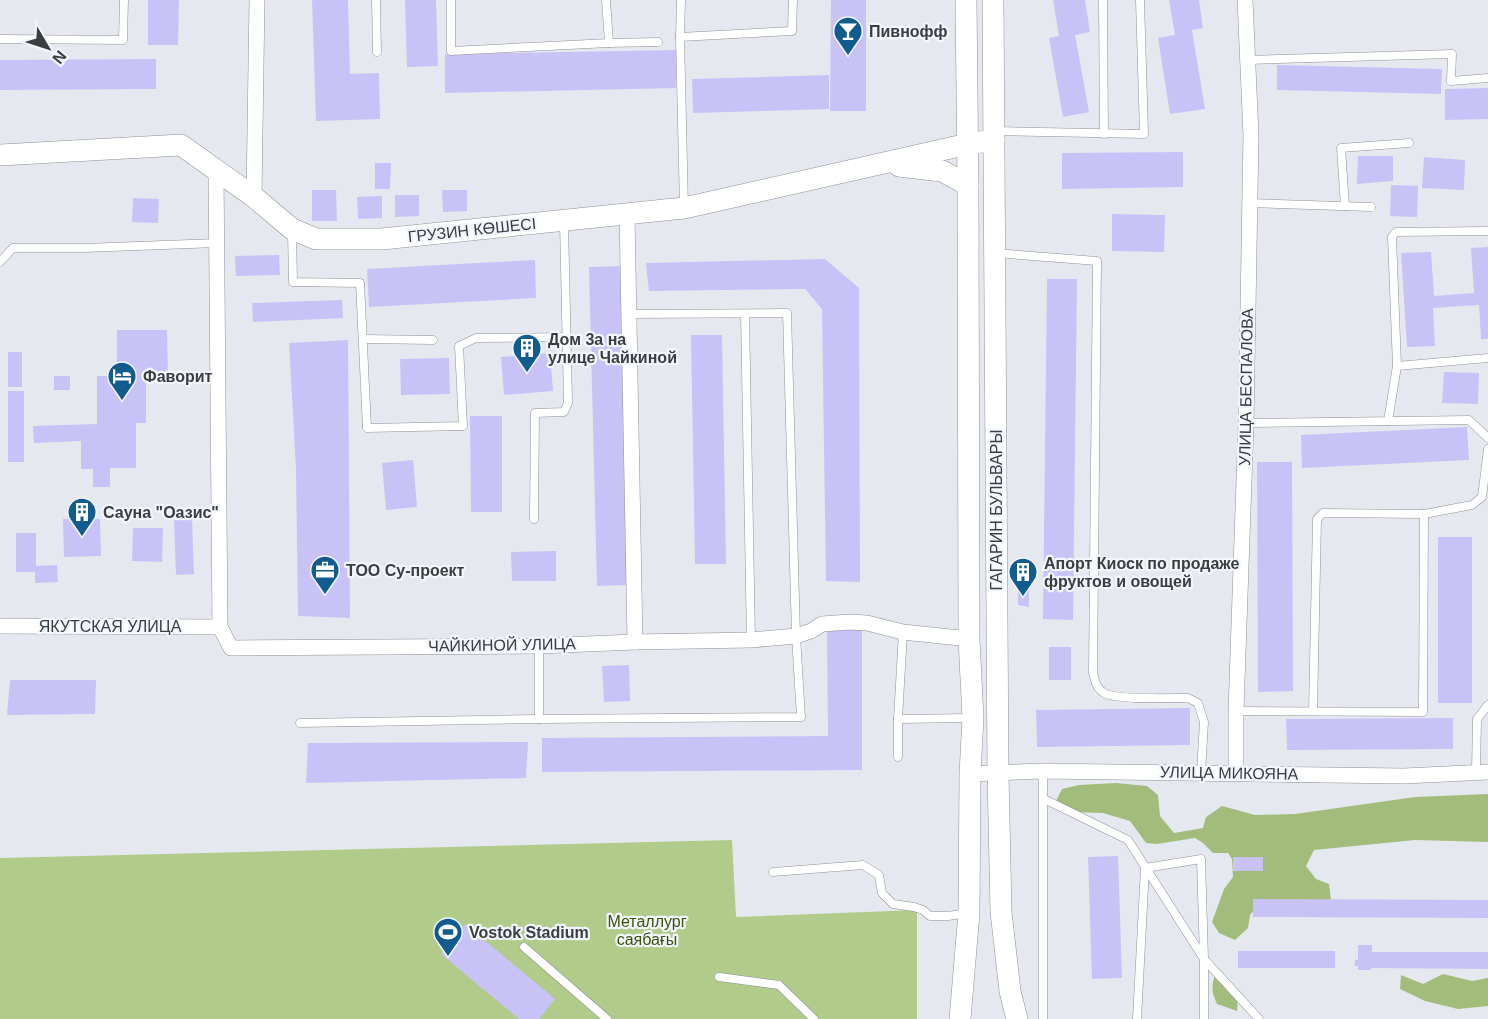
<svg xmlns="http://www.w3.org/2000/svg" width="1488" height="1019" font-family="Arial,sans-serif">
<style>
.green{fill:#b0cb8a}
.forest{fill:#a2bd7b}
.building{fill:#c9c2f7}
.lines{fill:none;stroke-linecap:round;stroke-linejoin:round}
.lane-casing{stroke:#8d9197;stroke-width:9}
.street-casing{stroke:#8d9197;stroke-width:16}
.secondary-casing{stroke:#8d9197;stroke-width:22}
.lane{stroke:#fff;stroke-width:8}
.street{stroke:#fff;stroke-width:15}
.secondary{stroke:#fff;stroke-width:21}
.labels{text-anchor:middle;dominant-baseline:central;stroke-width:4.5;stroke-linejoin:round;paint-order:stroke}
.poi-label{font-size:16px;font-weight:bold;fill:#3b3d3f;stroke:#f2f6fd;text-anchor:start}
.street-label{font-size:16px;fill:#3b3d3f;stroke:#f2f6fd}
.park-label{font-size:16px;fill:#3b5207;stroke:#f2f6fd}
</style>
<rect width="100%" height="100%" fill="#e5e9ef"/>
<path class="green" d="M732,840l4,77 181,-7v109h-917v-161z"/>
<g class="forest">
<path d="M1116,783l31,3 11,9 2,21 14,17 29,-5 3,-11 16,-11 33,9 40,-1 120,-17 73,-3v48l-73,-2 -101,10 -8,16 10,13 13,5 2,17 -70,1 -11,13 -2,13 -13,12 -16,-7 -7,-11 12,-33 9,-12 -1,-18 -4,-6h-15l-10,-10 -8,-5 -38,6 -11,-1 -16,-22 -27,-8 -31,-1 -18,-7 8,-16 17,-4z"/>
<path d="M1443,974l29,7 16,-3v28l-30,3 -33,-8 -25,-12 1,-14 22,9z"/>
<path d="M1215,975l11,3c6,10 14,21 11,33l-20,-7c-5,-11 -6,-17 -2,-29z"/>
</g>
<g class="building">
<path d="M148,0h31l-1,45h-30z"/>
<path d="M312,0h36l2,74 29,-1 1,46 -64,2z"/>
<path d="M405,0h31l2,66 -31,1z"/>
<path d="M831,0h35v111h-36z"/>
<path d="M1053,0h32l5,32 -15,3 14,77 -26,5 -14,-79 10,-2z"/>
<path d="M1169,0h30l4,28 -11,2 13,79 -35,5 -12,-76 17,-3z"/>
<path d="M676,50v38l-231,5v-39z"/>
<path d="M156,59v30l-156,1v-30z"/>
<path d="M1277,65l165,4 -1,25 -164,-4z"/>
<path d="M829,75v34l-136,4 -1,-34z"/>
<path d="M1488,88v31l-43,1v-31z"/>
<path d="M1183,152v35l-121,2v-36z"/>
<path d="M1358,156h35v25l-36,3z"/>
<path d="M1424,157l41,3 -1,30 -42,-2z"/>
<path d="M375,163h16l-1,26h-15z"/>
<path d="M1391,185l27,1 -1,31 -27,-1z"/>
<path d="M312,190h24l1,31h-25z"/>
<path d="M442,190h25v21l-24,1z"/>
<path d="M395,195h24v21l-24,1z"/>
<path d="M382,196v22l-24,1 -1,-22z"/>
<path d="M133,198l26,1 -1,24 -26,-1z"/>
<path d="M1112,214l53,1 -1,37 -52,-1z"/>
<path d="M1488,247v92h-7l-2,-34 -46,3 2,38 -28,1 -6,-94 30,-1 3,44 40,-3 -3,-45z"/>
<path d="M279,255l1,20 -44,1 -1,-20z"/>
<path d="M825,259l34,29 1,294 -34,-1 -4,-272 -17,-20 -156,2 -3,-28z"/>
<path d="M535,260l1,38 -167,9 -2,-38z"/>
<path d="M622,266l8,319 -33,1 -8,-319z"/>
<path d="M1047,279h30l-4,341 -30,-1z"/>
<path d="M342,300l1,18 -90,4 -1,-19z"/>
<path d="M117,330h50l1,48h-22v45h-10v45h-26v19h-17v-18h-12v-28l-47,2 -1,-17 64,-2v-48h20z"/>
<path d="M691,335h31l4,229h-31z"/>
<path d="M348,340l2,278 -52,-2 -2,-146 -7,-127z"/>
<rect x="8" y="352" width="14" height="35"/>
<path d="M550,353l3,38 -49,4 -3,-38z"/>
<path d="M449,358l1,36 -49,1 -1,-36z"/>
<path d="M1444,372l35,1 -1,31 -36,-1z"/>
<rect x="54" y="376" width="16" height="14"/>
<rect x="8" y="391" width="16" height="71"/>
<path d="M470,416h32v96h-31z"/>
<path d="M1467,427l2,33 -167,8 -1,-33z"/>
<path d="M413,460l4,47 -31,3 -4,-47z"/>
<path d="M1257,462h35l1,229 -35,1z"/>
<path d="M63,519h37l1,37 -37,1z"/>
<path d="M192,519l2,55 -18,1 -2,-55z"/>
<path d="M133,528h30l-1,34 -30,-1z"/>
<path d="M16,533h20v33l21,-1 1,17 -23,1v-11h-19z"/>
<rect x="1438" y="537" width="34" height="166"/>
<path d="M556,551v30h-44l-1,-29z"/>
<path d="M1018,589l11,1v17l-11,-2z"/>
<path d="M827,626h35v144l-320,2v-34l286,-2z"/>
<rect x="1049" y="647" width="22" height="33"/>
<path d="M629,665l1,36 -26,1 -2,-36z"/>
<path d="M10,680h86l-1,34 -88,1z"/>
<path d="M1190,708v37l-153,2 -1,-37z"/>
<path d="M1453,718v31l-166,1 -1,-31z"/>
<path d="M528,742l-2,36 -220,5 2,-40z"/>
<path d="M1118,856l4,122 -30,1 -4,-122z"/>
<rect x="1233" y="857" width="30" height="14"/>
<path d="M1253,899l235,1v18l-235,-1z"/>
<path d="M465,924l90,75 -16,20h-20l-78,-65z"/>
<path d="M1358,945h14v7h116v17l-117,-1v2h-13v-4h-3v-6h3z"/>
<rect x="1238" y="951" width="97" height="17"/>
</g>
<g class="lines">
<g class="lane-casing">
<g id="lane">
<path d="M376,0l1,52"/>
<path d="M451,0v51l158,-8 -3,-43"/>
<path d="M1103,0l1,134"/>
<path d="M680,37l1,-37"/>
<path d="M0,39l123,1 1,-40"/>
<path d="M609,43l49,-1"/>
<path d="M1248,60l204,-6 -1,27 37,-3"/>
<path d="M996,131l148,3 -4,-134"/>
<path d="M1250,203l121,4"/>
<path d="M1345,206l-4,-58 68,-5"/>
<path d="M684,208l-4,-171 112,-6 1,-31"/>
<path d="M292,232l1,50 67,1 7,145 96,-2 -4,-80 17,-8 91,-1"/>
<path d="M995,253l102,8 -4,412c2,8 3,15 11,20 11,7 67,5 84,5l10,5 6,19 -3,50"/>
<path d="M0,262l13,-14h71l133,-5"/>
<path d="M745,314l6,326"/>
<path d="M363,339l70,1"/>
<path d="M1397,366l-5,-129 4,-5 92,-1"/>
<path d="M1388,421l9,-55 91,-8"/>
<path d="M1246,423l223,-3 19,18"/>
<path d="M534,519l1,-106 29,-1 4,-9 -4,-181"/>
<path d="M903,632l-5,87 73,-1"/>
<path d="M539,646v73l262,-2 -5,-81 -9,-323 -158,1"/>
<path d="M1236,711l187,1 1,-198"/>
<path d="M1313,711l4,-192 6,-6 101,1 48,-9 10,-8 6,-48"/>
<path d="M300,723l239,-4"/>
<path d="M898,757v-38"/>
<path d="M1043,771v248"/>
<path d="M1476,772l1,-53 11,-14"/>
<path d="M1044,799l84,41 76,119 55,60"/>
<path d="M773,872l90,-7 16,10 3,18 11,11 21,3 9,3 7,6h18l20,-3"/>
<path d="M524,947l83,72"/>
<path d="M719,977l60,8 35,34"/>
<path d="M1137,1019l8,-151 56,-9 3,100v60"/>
</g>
</g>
<g class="street-casing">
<g id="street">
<path d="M216,170l4,457 11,21 308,-2 96,-4 116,-2 45,-4 15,-5 11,-7 28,-2 17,1 36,9 66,7"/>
<path d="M254,197l3,-197"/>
<path d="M627,214l8,428"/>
<path d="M0,626l220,1"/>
<path d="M1236,773v-62l10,-288 5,-288 -6,-135"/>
<path d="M970,774l73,-3 361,5 84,-4"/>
</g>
</g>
<g class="secondary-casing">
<g id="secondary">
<path d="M993,0l5,774 3,138 9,79 7,28"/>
<path d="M0,155l181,-10 73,52 38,32 24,10h66l302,-31 284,-64 26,-4"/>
<path d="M899,166l43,5 26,14"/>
<path d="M960,1019l9,-106 1,-139 3,-56 -4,-79 -1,-454 -2,-185"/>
</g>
</g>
<use href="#lane" class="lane"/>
<use href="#street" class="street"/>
<use href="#secondary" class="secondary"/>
</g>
<defs>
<g id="bar-pin" transform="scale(1.5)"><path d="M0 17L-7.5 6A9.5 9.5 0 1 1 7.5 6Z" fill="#125b8f" stroke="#f2f6fd"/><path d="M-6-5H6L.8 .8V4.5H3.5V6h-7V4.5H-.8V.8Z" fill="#fff"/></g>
<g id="building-pin" transform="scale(1.5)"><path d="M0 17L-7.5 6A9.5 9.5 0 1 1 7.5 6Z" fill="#125b8f" stroke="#f2f6fd"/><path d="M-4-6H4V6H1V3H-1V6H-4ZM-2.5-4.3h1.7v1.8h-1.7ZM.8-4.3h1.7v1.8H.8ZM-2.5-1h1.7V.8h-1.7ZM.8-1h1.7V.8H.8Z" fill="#fff"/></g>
<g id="hotel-pin" transform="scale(1.5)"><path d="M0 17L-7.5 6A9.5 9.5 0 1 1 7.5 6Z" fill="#125b8f" stroke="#f2f6fd"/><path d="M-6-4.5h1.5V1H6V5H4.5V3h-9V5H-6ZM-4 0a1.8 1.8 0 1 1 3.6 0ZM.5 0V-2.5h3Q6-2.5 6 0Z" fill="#fff"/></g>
<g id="office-pin" transform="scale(1.5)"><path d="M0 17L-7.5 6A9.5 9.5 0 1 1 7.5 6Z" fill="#125b8f" stroke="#f2f6fd"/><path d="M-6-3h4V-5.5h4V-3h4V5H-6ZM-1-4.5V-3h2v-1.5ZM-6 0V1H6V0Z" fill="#fff"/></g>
<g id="stadium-pin" transform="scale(1.5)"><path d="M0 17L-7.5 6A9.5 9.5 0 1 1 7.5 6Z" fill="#125b8f" stroke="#f2f6fd"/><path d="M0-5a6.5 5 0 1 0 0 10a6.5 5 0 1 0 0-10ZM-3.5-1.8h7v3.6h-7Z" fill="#fff"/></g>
</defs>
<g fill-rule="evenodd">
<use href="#bar-pin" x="848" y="31"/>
<use href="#building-pin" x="527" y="348"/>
<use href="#hotel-pin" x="122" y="376"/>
<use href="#building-pin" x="82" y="512"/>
<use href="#office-pin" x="325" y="570"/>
<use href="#building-pin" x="1023" y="572"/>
<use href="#stadium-pin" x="448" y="932"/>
</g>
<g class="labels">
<g class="poi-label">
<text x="869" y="31">Пивнофф</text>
<text x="548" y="339">Дом 3а на<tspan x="548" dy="18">улице Чайкиной</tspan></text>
<text x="143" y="376">Фаворит</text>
<text x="103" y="512">Сауна "Оазис"</text>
<text x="1044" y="563">Апорт Киоск по продаже<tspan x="1044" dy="18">фруктов и овощей</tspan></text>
<text x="346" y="570">ТОО Су-проект</text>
<text x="469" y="932">Vostok Stadium</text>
</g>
<g class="street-label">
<text transform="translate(472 230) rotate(-6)">ГРУЗИН КӨШЕСІ</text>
<text transform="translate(1246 387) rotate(-89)">УЛИЦА БЕСПАЛОВА</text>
<text transform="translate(996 510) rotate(-90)">ГАГАРИН БУЛЬВАРЫ</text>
<text x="110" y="626">ЯКУТСКАЯ УЛИЦА</text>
<text transform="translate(502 645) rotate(-1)">ЧАЙКИНОЙ УЛИЦА</text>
<text transform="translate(1229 773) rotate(1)">УЛИЦА МИКОЯНА</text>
</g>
<g class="park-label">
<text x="647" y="921">Металлург<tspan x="647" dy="18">саябағы</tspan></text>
</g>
</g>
<g transform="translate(48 48) rotate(129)" stroke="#f2f6fd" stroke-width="4.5" paint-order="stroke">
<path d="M0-4.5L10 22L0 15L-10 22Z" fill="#3b3d3f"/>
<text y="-9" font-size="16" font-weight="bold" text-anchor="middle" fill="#3b3d3f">N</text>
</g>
</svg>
